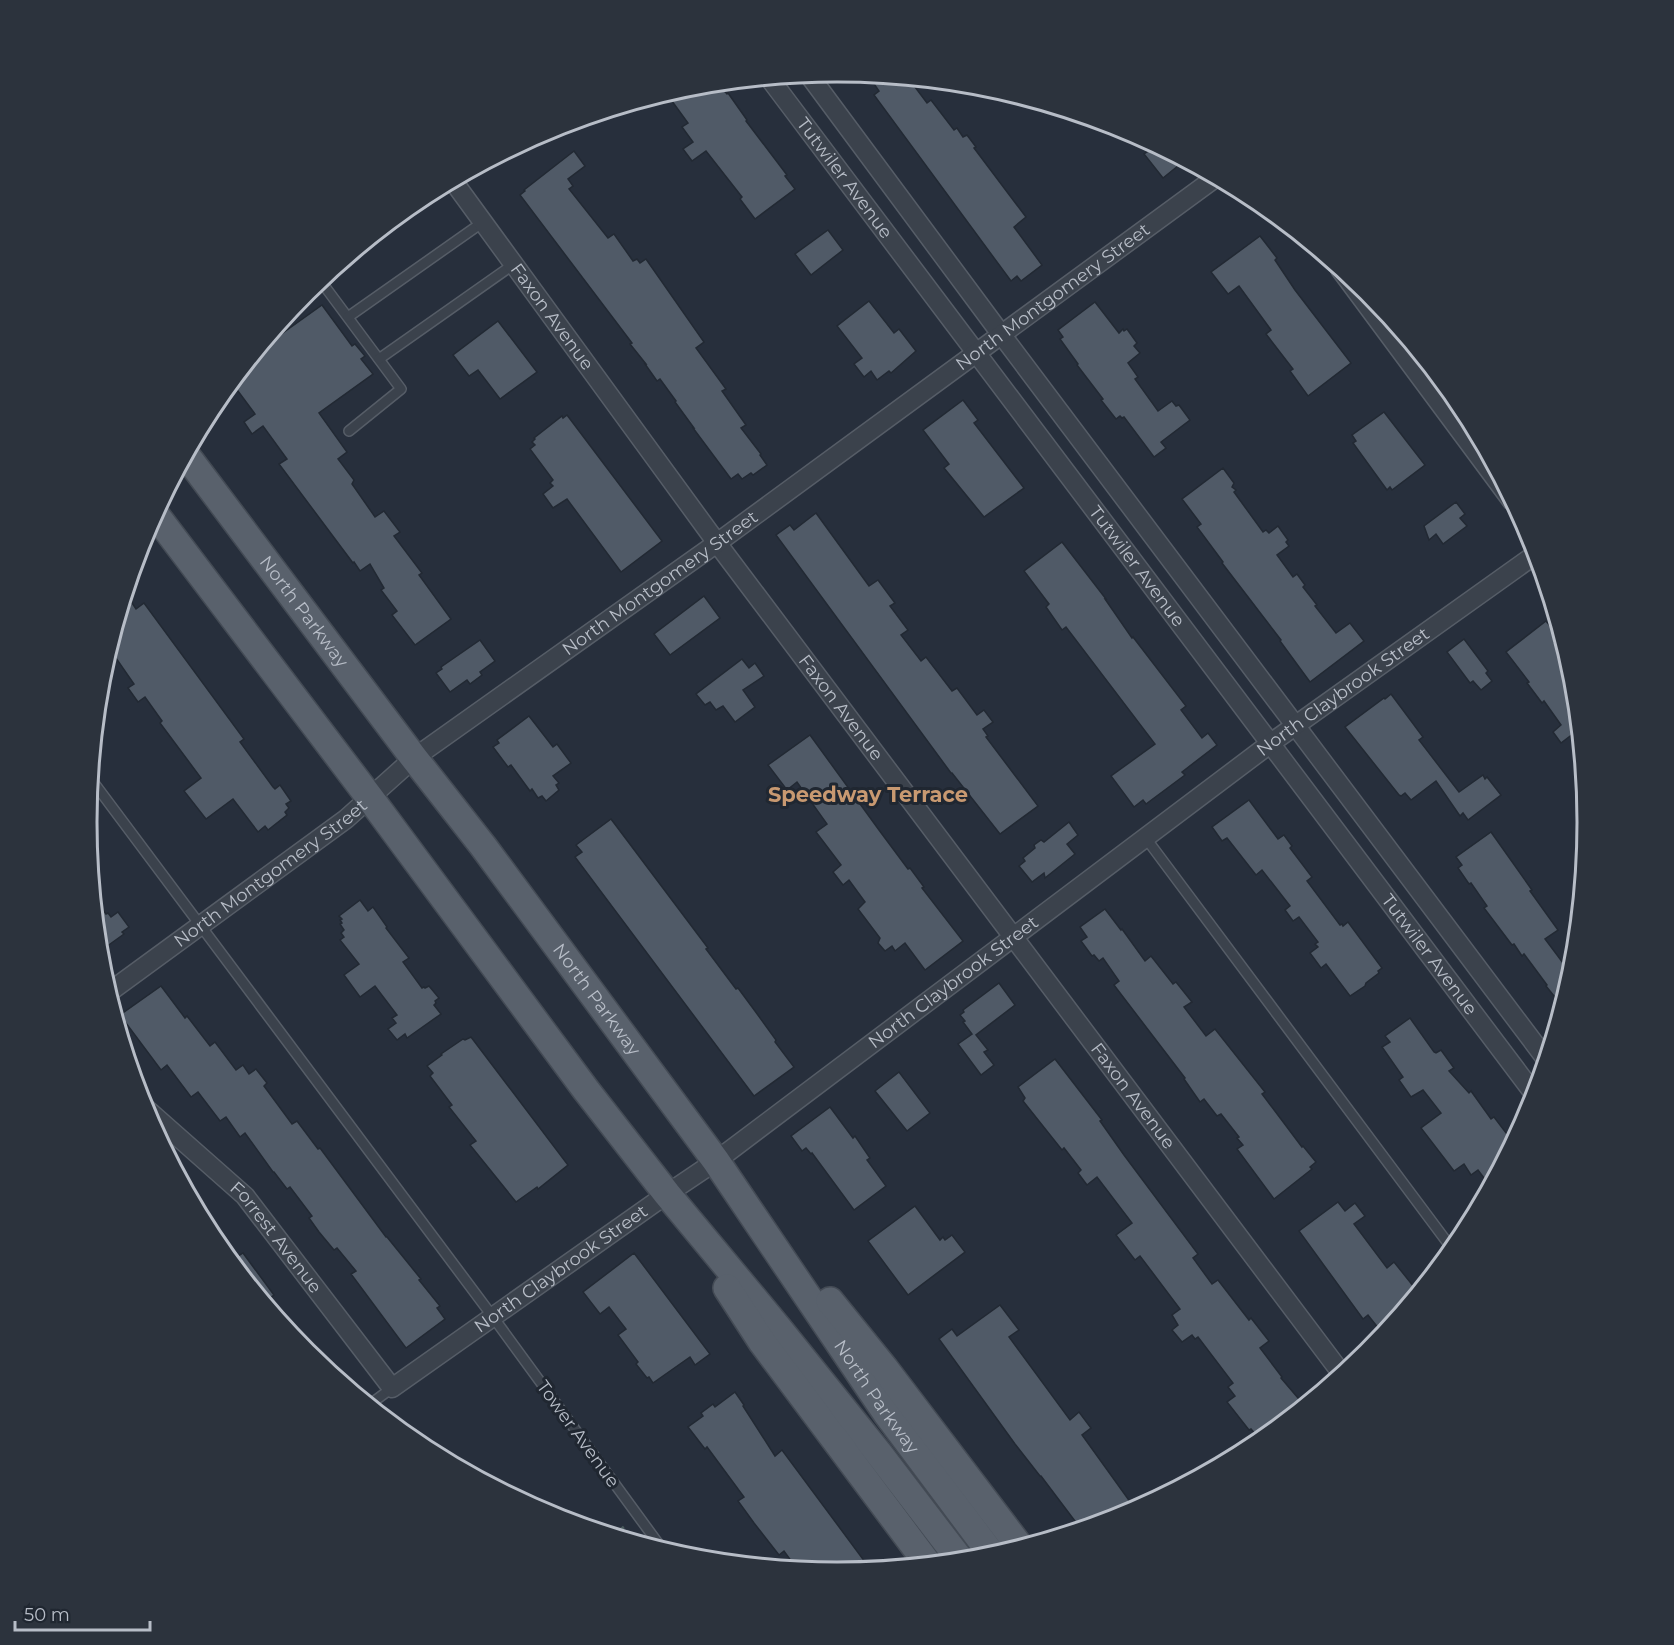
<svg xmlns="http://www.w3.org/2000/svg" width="1674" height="1645" font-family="Montserrat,sans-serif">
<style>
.building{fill:#505a67;stroke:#222933;stroke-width:1.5}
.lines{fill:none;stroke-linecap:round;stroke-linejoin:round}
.service-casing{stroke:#565d67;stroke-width:12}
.minor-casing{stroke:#565d67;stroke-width:21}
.primary-casing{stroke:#444b55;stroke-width:30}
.path{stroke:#49595c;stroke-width:3;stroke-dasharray:4.5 4.5;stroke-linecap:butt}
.service{stroke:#3b424c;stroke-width:9}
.minor{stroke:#3b424c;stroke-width:18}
.primary{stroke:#59616c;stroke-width:27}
.labels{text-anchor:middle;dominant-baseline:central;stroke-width:6;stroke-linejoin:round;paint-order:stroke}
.street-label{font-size:18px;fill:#b7bdc7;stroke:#202731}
.quarter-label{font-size:21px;font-weight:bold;fill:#c89971;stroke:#202731}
.rim{fill:none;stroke:#b7bdc7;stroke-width:3}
</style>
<rect width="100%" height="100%" fill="#272f3c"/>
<g class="building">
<path d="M868,75l41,4 18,24 4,-3 23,30 3,-2 6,9 4,-2 9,12 -2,1 52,69 -12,10 28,38 -21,16 -4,-5 -6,5 -137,-186 5,-4z"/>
<path d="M718,84l9,10 1,-1 19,27 -1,1 41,54 -2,1 10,13 -40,30 -15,-20 2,-2 -36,-46 -14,10 -9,-12 10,-7 -11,-15 6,-4 -19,-26 7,-6 15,-5z"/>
<path d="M1156,146l28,15 -21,17 -19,-24z"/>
<path d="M574,151l11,15 -17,13 5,7 -4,3 39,49 6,-4 19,27 4,-2 3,4 6,-4 58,83 -8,6 30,41 -4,2 24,34 -5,3 20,26 -1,1 7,10 -14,10 -2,-2 -9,6 -4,-5 -7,5 -38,-51h1l-19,-26 1,-1 -16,-22 -3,2 -12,-17h1l-16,-20 2,-1 -112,-148 5,-4 -1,-1z"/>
<path d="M828,230l15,20 -32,25 -16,-21z"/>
<path d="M1260,236l17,22 -2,2 20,30 56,73 -43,33 -18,-25 3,-2 -27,-35 5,-4 -32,-44 -11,8 -17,-22z"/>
<path d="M869,301l25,32 5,-4 17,22 -25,22 -2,-2 -12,9 -6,-9 -7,6 -10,-13 8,-6 -25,-32z"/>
<path d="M1095,302l24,31 4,-4 1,2 3,-2 10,14 -3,3 6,7 -12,10 10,14 -3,2 23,32 14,-10 4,5 3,-1 11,15 -29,22 5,6 -12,9 -30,-40 -2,1 -2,-2 -4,3 -15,-19 2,-1 -26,-34 1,-1 -18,-25 3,-2 -5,-7z"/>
<path d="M322,305l30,41 3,-2 10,12 -4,3 12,15 -54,39 28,39 -9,7 16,21 -2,4 23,33 9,-6 16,21 -6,4 28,37 -3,2 32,44 -36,26 -23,-30 5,-4 -16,-21 3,-2 -14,-24 -10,7 -6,-9 -1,1 -74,-99 8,-5 -24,-33 -11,8 -8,-12 11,-8 -23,-31 27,-33z"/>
<path d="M498,321l39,51 -37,27 -22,-29 -9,6 -16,-21z"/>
<path d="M963,400l15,20 -4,3 50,65 -40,29 -40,-49 5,-4 -26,-34z"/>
<path d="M1384,412l41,53 -33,25 -2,-3 -3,3 -34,-47 3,-2 -4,-6z"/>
<path d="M567,415l95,126 -41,31 -54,-73 -14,9 -10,-14 10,-8 -3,-3 3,-3 -23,-31 5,-4 -3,-3 3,-3 -1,-1 28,-22 1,2z"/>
<path d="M1223,468l11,15 -2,4 4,3 -2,2 29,40 3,-2 3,3 9,-7 10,14 -2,2 3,4 -12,9 16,22 4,-3 8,11 -2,2 14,18 -2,1 21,27 14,-10 14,18 -54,41 -30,-41 1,-1 -59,-77 1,-1 -26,-35 4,-3 -19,-25z"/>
<path d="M1456,502l9,12 -5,4 7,8 -24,18 -7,-10 -7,6 -5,-14z"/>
<path d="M816,513l53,73 9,-6 17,23 -5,3 18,24 -7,5 20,26 5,-4 26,34 5,-3 20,27 7,-5 9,12 -10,7 5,7 -2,1 52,69 -38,28 -48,-61h-1l-175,-238 14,-10 4,5z"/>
<path d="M1062,542l44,57h-1l27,39 1,-1 53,69 -5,4 21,28 6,-5 9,12 -35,27 3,3 -39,29 -3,-4 -9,7 -23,-31 44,-32 -89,-117 -4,3 -16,-23 3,-3 -25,-33z"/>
<path d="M126,594l10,15 8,-6 100,136 -4,3 33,45 2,2 5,-4 11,16 -5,3 3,4 -4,4 2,3 -19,15 -3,-4 -7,6 -25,-33 -27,20 -22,-28 17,-13 -41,-55 2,-2 -17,-24 -7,5 -10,-14 6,-4 -18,-26 -12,9z"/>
<path d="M704,596l16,22 -50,37 -16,-21z"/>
<path d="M1546,621l14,17 -6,4 15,20 4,14 5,54 -17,13 -8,-11 8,-7 -17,-24 -2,2 -15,-20 2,-1 -23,-30z"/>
<path d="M1464,639l24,32 -2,2 6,8 -11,9 -8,-9 -3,2 -23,-31z"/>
<path d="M480,640l15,21 -15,11 2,3 -12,9 -3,-4 -17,12 -14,-19 6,-4 -1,-2z"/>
<path d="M742,659l7,9 6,-5 9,13 -21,14 12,17 -20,15 -12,-16 -7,4 -6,-8 -5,3 -9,-11z"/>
<path d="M1391,694l32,43 -4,3 40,52 24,-17 2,4 2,-2 14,18 -33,25 -5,-7 -3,3 -24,-35 -25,19 -6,-7 -4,3 -2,-1 -54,-68 39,-29 1,1z"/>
<path d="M529,716l24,31 4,-3 14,19 -18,13 6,7 -3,2 3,5 -13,11 -4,-5 -4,2 -6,-9 -2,2 -19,-26 -3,2 -15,-20 6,-4 -2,-3z"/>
<path d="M810,735l69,95 29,39 2,-1 14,19 -2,1 41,53 -38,29 -20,-27 -10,8 -3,-5 -7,5 -7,-8 2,-5 -22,-29 7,-7 -16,-22 -6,5 -10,-13 8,-7 -25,-33 11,-8 -30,-42 -10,8 -19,-25z"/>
<path d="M1249,800l29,39 6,-4 8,11 -2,2 22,29 -5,4 33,44 2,-1 1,2 5,-4 34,46 -4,3 1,2 -13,10 -1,3 -15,10 -24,-32 -5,4 -11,-15 8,-6 -3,-3 3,-2 -19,-25 -6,4 -8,-11 5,-4 -28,-36 -6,5 -29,-37 -5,3 -10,-14z"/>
<path d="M611,819l97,129 -2,1 30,40 2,-1 17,23 21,29 -1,2 19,25 -40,29 -179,-239 7,-5 -6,-7z"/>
<path d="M1069,822l9,13 -11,9 8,10 -30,24 -1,-5 -12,9 -13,-16 6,-5 -2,-3 12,-10 -1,-3 7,-5 3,2z"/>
<path d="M1491,832l41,58 -2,1 28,39 -13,9 18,24 11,-8 -1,14 -11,37 -16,-20 1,-1 -23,-31 -2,2 -8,-12 -2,1 -28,-37 3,-2 -16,-23 -2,1 -11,-16 4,-3 -6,-8z"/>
<path d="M94,898l12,16 2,-1 3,4 7,-5 11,15 -7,5 2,2 -25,18z"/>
<path d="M360,900l8,11 5,-4 14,20 -1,1 23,30 -6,4 19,26 2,-1 1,1 4,-2 10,12 -4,3 1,2 -2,2 7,9 -34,24 -2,-4 -8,6 -9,-11 8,-6 -4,-5 5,-3 -22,-29 -15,11 -16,-22 15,-11 -19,-24 4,-3 -3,-4 3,-3 -4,-6 2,-1 -2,-3 2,-1 -3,-3z"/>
<path d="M1105,909l16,21 1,-1 23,32 6,-5 22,28 3,-2 16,20 -8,5 22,29 9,-7 50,63 -3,2 40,53 1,-1 13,16 -6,5 2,2 -38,30 -37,-50 6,-4 -6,-7 2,-1 -18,-23 -4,2 -13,-17 -4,3 -16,-23 1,-1 -68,-89 -3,-4 5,-4 -16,-23 -4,3 -5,-6 -2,1 -11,-15 6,-4 -7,-10z"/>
<path d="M999,983l16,22 -39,30 12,15 -4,2 10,13 -13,10 -23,-31 14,-10 -9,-12 2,-1 -5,-6 4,-3 -1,-2z"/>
<path d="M161,986l24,32 2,-2 23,30 5,-4 21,28 7,-5 6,9 7,-5 11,14 -3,3 28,38 5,-3 21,28 2,-1 66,89h1l34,42 -2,1 21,26 -3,2 8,11 -39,29 -55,-74 5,-3 -19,-23 -3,2 -15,-18 -10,-14 3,-2 -22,-29 -3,2 -13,-17h-1l-28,-39 -5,4 -14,-20 -6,4 -22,-29 -7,5 -24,-32 -6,5 -41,-55z"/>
<path d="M1410,1018l24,34 2,1 5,-3 13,18 -5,3 20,22 2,-2 20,28 3,-2 19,25 -23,44 -12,-16 -7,5 -7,-11 -10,7 -33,-43 20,-15 -18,-23 -12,7 -12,-17 4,-3 -21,-30 8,-5 -5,-6z"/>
<path d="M471,1037l97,128 -30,24 -1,-2 -21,15 -46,-57 6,-4 -27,-34 3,-2 -22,-29 3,-3 -6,-7 15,-11 -1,-1 22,-15 2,1z"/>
<path d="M1055,1059l47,61 -2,1 24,34 74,99 -5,4 19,26 6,-4 31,40 2,-2 18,23 -9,7 22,29 -1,1 23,27 -43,36 -10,-12 -2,1 -22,-28 8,-6 -7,-9 5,-4 -35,-46 -3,2 -3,-4 -10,7 -10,-12 6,-5 -6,-10 8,-6 -40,-53 -5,4 -19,-25 16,-12 -35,-46 -10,8 -9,-12 3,-3 -17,-22 -2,2 -39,-49 2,-3 -7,-11z"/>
<path d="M899,1072l31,41 -23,18 -32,-40z"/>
<path d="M830,1107l23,31 2,-2 15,22 -3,2 19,26 -32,24 -42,-57 -1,1 -5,-6 -4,3 -11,-15z"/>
<path d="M1338,1202l7,9 10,-8 10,13 -11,8 33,44 7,-6 24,30 -35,42 -15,-19 -5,4 -64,-88z"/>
<path d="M915,1206l25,34 3,-3 2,3 7,-5 13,17 -57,43 -40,-54z"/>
<path d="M243,1253l31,42 -10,7 -33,-41z"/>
<path d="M634,1253l76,101 -15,11 -5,-8 -37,26 -4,-6 -2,1 -11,-14 2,-2 -20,-27 8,-6 -17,-22 -9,7 -17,-22z"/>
<path d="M1000,1305l19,25 -10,7 61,83 9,-8 12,16 -9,7 54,75 -12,6 -43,13 -40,-53h-1l-25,-32 -76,-105 13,-10 5,7z"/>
<path d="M735,1392l9,13 -1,1 32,50 7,-6 89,120 -34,3 -40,-4 -13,-18 -5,4 -25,-32 -16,-22 6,-4 -37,-50 -2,2 -17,-22 15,-11 -2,-3 12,-9 2,3z"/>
</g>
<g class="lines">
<g class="service-casing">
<g id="service">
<path d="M320,280l81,109 -52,42"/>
<path d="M348,317l135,-95"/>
<path d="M379,359l135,-95"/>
<path d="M91,779l402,538 170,233"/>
<path d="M1145,837l308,413"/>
<path d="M369,1405l23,-17"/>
</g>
</g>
<g class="minor-casing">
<g id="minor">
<path d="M809,75l192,259 545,725"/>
<path id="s1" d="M770,79l765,1016"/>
<path id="s2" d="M453,181l264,362 625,831"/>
<path d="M1340,269l172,232"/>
<path id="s3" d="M108,993l238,-174 68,-61 303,-215 498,-365"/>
<path id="s4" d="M142,1105l103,91 147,192 275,-194 49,-33 555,-418 265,-189"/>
</g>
</g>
<g class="primary-casing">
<g id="primary">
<path id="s5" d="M186,455l228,303 69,88 233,315 171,253 106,142"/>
<path d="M155,514l215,284 216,292 81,104 112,135 101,126 81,106"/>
<path d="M727,1288l35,54 166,222"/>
<path d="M830,1301l55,68 135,178"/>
</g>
</g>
<path class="path" d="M613,1535l11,-8 11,15"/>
<use href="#service" class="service"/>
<use href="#minor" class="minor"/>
<use href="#primary" class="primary"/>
</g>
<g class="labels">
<g class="street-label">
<text stroke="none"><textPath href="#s1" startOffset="124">Tutwiler Avenue</textPath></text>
<text stroke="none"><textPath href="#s3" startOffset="1174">North Montgomery Street</textPath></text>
<text stroke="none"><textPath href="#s2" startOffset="168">Faxon Avenue</textPath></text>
<text stroke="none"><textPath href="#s1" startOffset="610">Tutwiler Avenue</textPath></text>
<text stroke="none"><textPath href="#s3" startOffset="688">North Montgomery Street</textPath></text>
<text stroke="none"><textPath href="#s5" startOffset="196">North Parkway</textPath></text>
<text stroke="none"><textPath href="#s4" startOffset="1558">North Claybrook Street</textPath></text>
<text stroke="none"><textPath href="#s2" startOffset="654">Faxon Avenue</textPath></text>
<text stroke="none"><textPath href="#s3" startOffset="202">North Montgomery Street</textPath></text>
<text stroke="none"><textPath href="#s1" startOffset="1096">Tutwiler Avenue</textPath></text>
<text stroke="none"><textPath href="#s4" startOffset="1072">North Claybrook Street</textPath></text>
<text stroke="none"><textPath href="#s5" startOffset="682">North Parkway</textPath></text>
<text stroke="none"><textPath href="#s2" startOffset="1140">Faxon Avenue</textPath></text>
<text stroke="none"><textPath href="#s4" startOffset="189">Forrest Avenue</textPath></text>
<text stroke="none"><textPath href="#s4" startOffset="586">North Claybrook Street</textPath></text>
<text stroke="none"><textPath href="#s5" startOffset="1168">North Parkway</textPath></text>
<text transform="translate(578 1434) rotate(54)">Tower Avenue</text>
</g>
<g class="quarter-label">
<text x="868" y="794">Speedway Terrace</text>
</g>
</g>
<path d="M0 0H1674V1645H0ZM97 822a740 740 0 1 1 1480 0a740 740 0 1 1-1480 0Z" fill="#2c333d" fill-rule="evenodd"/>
<path class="rim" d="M97 822a740 740 0 1 1 1480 0a740 740 0 1 1-1480 0Z"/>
<path d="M15 1621v9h135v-9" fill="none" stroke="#b7bdc7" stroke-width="3"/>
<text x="24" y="1621" font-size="18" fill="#b7bdc7" stroke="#202731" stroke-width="4.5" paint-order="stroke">50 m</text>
</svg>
